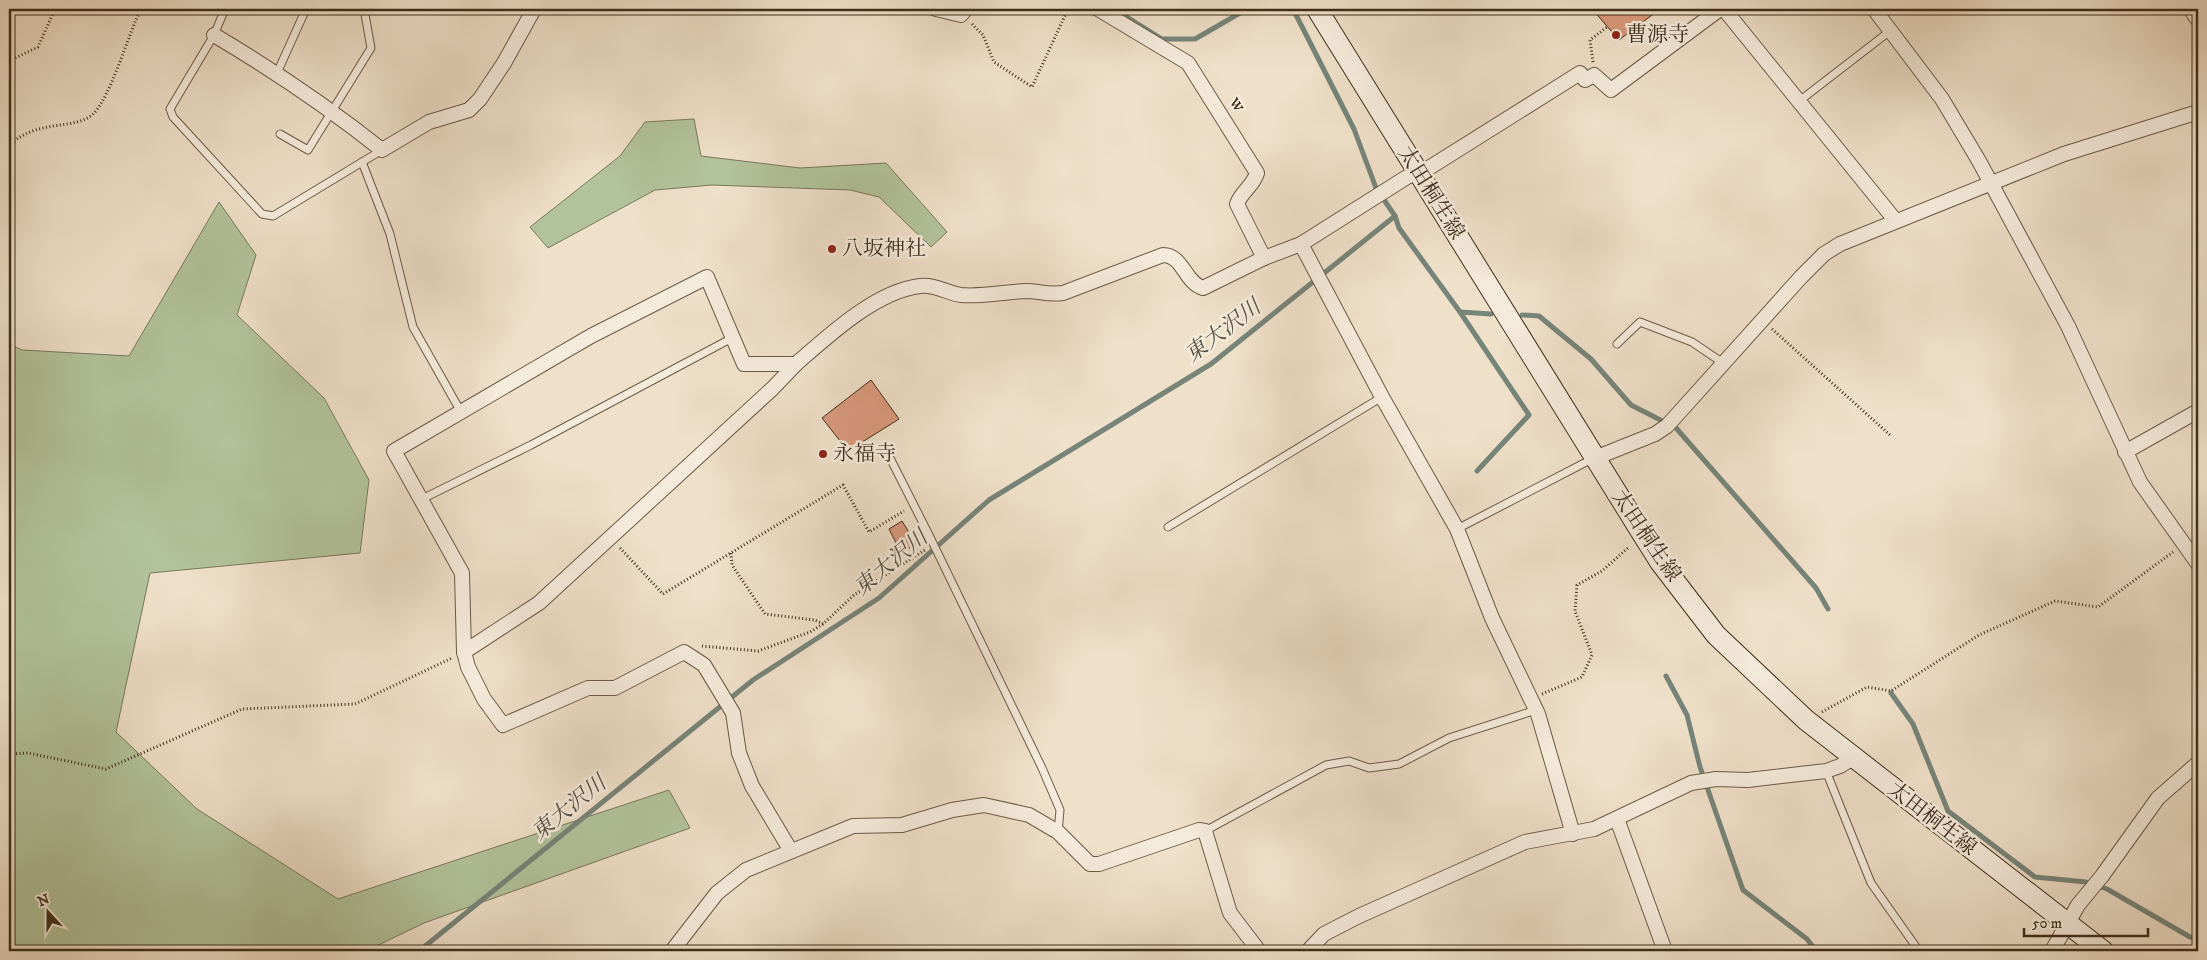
<svg xmlns="http://www.w3.org/2000/svg" width="2207" height="960" font-family="'IM FELL DW Pica','Noto Serif JP',serif">
<style>
.green{fill:#b2c39b;stroke:#78785b}
.lines{fill:none;stroke-linecap:round;stroke-linejoin:round}
.stream{stroke:#76847a;stroke-width:5}
.building{fill:#d9997d;stroke:#3f2e1b}
.service-casing{stroke:#6b5a46;stroke-width:9}
.minor-casing{stroke:#6b5a46;stroke-width:16}
.tertiary-casing{stroke:#6b5a46;stroke-width:20}
.secondary-casing{stroke:#3f2e1b;stroke-width:22}
.path{stroke:#3f2e1b;stroke-width:3;stroke-dasharray:1 2.5;stroke-linecap:butt}
.service{stroke:#f5ebdc;stroke-width:7}
.minor{stroke:#f5ebdc;stroke-width:14}
.tertiary{stroke:#f5ebdc;stroke-width:18}
.secondary{stroke:#f5ebdc;stroke-width:20}
.poi-dot{fill:#8f2418;stroke:#f5ebdc;stroke-width:2}
.labels{text-anchor:middle;dominant-baseline:central;stroke-width:5;stroke-linejoin:round;paint-order:stroke}
.poi-label{font-size:21px;fill:#3f2e1b;stroke:#f5ebdc;text-anchor:start}
.street-label{font-size:21px;fill:#3f2e1b;stroke:#f5ebdc}
.water-label{font-size:22px;font-style:italic;fill:#565242;stroke:#f5ebdc}
</style>
<rect width="100%" height="100%" fill="#efe0c9"/>
<filter id="stains"><feTurbulence type="fractalNoise" baseFrequency=".004" numOctaves="4"/><feColorMatrix values="0 0 0 0 .2 0 0 0 0 .09 0 0 0 0 .02 0 0 0 .5 -.17"/></filter>
<radialGradient id="worn" r=".72"><stop offset=".6" stop-color="#630" stop-opacity="0"/><stop offset="1" stop-color="#630" stop-opacity=".3"/></radialGradient>
<g class="green">
<path d="M694,119l7,37 99,12 86,-5 61,69 -16,15 -52,-50 -29,-7 -138,-5 -57,5 -107,58 -18,-21 90,-71 25,-34z"/>
<path d="M219,202l37,53 -19,60 87,83 45,82 -9,73 -210,20 -34,159 81,77 141,90 331,-109 21,38 -266,95 -58,28h-357v-607l13,6 107,6z"/>
</g>
<g class="lines">
<g class="stream">
<path d="M1114,9l48,30h33l52,-30"/>
<path d="M1293,9l61,120 22,59 19,28 4,12 61,84 31,2"/>
<path d="M1460,312l69,103 -52,56"/>
<path d="M1522,315l17,1 52,43 40,46 45,23 140,160 12,21"/>
<path d="M1666,676l21,39 13,52 43,123 64,49 9,12"/>
<path d="M1891,693l22,31 35,87 87,66 51,5 21,7 83,48 8,1"/>
<path d="M419,951l334,-271 126,-82 110,-98 222,-136 184,-148"/>
</g>
</g>
<g class="building">
<path d="M1592,9h68l-41,31z"/>
<path d="M871,380l28,39 -51,32 -26,-33z"/>
<path d="M902,521l14,23 -15,9 -12,-24z"/>
</g>
<g class="lines">
<g class="service-casing">
<g id="service">
<path d="M225,9l-11,26 -44,74 3,8 89,97 11,2 109,-66"/>
<path d="M277,73l29,-64"/>
<path d="M1798,102l92,-71"/>
<path d="M280,134l28,16 63,-102 -7,-39"/>
<path d="M362,162l28,72 23,93 48,85"/>
<path d="M1617,344l23,-22 52,20 31,21"/>
<path d="M887,452l42,83 113,233 18,42 -2,22"/>
<path d="M422,499l109,-54 203,-108"/>
<path d="M1168,527l214,-130"/>
<path d="M1457,529l137,-71"/>
<path d="M1826,771l45,112 48,68"/>
<path d="M1205,831l121,-66 23,-4 20,7 30,-4 50,-26 87,-28"/>
</g>
</g>
<g class="minor-casing">
<g id="minor">
<path d="M936,9l25,6 5,-6"/>
<path d="M1098,9l90,54 69,110c-3,12 -16,19 -20,31l27,54"/>
<path d="M1724,9l171,211"/>
<path d="M1874,9l68,90 37,62 89,165 72,156 58,82"/>
<path d="M214,35c59,35 114,72 168,115l47,-28 40,-12 11,-11 24,-36 30,-54"/>
<path d="M1301,244l81,153 75,132 35,89 46,96 35,120"/>
<path d="M2125,452l73,-41"/>
<path d="M1595,458l60,-24 12,-8 134,-149 23,-23 16,-10 224,-90 134,-42"/>
<path d="M464,652l75,-49 234,-215 23,-24"/>
<path d="M1617,819l48,132"/>
<path d="M791,851l-39,-65 -13,-33 -6,-40 -29,-48 -20,-13 -69,36h-27l-85,37 -19,-26 -16,-32 -4,-15 -2,-79 -68,-122 197,-115 116,-59 37,87h52c32,-28 80,-73 124,-78 15,-2 27,7 41,9 20,2 44,-3 64,-4 15,0 22,4 38,2l100,-38c20,0 22,28 40,33l61,-30 37,-14 106,-67 17,-6 156,-98 5,7 9,-5 17,15 109,-81"/>
<path d="M672,951l45,-58 29,-23 107,-44 49,-1 50,-15 32,-5 45,10 29,17 32,32h9l100,-34 6,1 25,82 29,38"/>
<path d="M1308,951l16,-17 35,-18 166,-74 69,-13 97,-46 25,-4 32,1 78,-9 14,-5 13,-8"/>
<path d="M2052,951l26,-46 24,-29 56,-78 40,-35"/>
</g>
</g>
<g class="tertiary-casing">
<path id="tertiary" d="M2193,9l5,8"/>
</g>
<g class="secondary-casing">
<path id="secondary" d="M1317,9l326,526 17,27 56,73 90,85 297,231"/>
</g>
<g class="path">
<path d="M972,24l11,11 11,27 38,25 36,-78"/>
<path d="M9,61l29,-14 17,-38"/>
<path d="M1593,62l-3,-22 17,-13"/>
<path d="M9,146c27,-28 66,-15 84,-32 18,-17 35,-80 48,-105"/>
<path d="M1772,329l118,106"/>
<path d="M620,548l43,46 180,-109 26,47 35,-21"/>
<path d="M731,553l1,12 33,49 50,6 8,4"/>
<path d="M702,646l56,5 52,-19 13,-8 31,-29 71,-45"/>
<path d="M1542,694l40,-17 10,-22 -17,-44 2,-26 25,-14 27,-24"/>
<path d="M1822,712l45,-25 24,4 88,-56 76,-34 43,6 75,-55"/>
<path d="M9,754l19,-1 78,16 136,-60 113,-5 97,-46"/>
</g>
<use href="#service" class="service"/>
<use href="#minor" class="minor"/>
<use href="#tertiary" class="tertiary"/>
<use href="#secondary" class="secondary"/>
</g>
<g class="poi-dot">
<circle cx="1616" cy="35" r="5"/>
<circle cx="832" cy="249" r="5"/>
<circle cx="823" cy="454" r="5"/>
</g>
<g class="labels">
<g class="poi-label">
<text x="1626" y="35">曹源寺</text>
<text x="842" y="249">八坂神社</text>
<text x="833" y="454">永福寺</text>
</g>
<g class="street-label">
<text transform="translate(1238 104) rotate(58)">w</text>
<text transform="translate(1431 193) rotate(58)">太田桐生線</text>
<text transform="translate(1646 536) rotate(56)">太田桐生線</text>
<text transform="translate(1932 819) rotate(38)">太田桐生線</text>
</g>
<g class="water-label">
<text transform="translate(1223 331) rotate(-37)">東大沢川</text>
<text transform="translate(891 563) rotate(-40)">東大沢川</text>
<text transform="translate(569 808) rotate(-39)">東大沢川</text>
</g>
</g>
<rect width="2207" height="960" fill="none" stroke="#efe0c9" stroke-width="30"/>
<rect x="10" y="10" width="2187" height="940" fill="none" stroke="#3f2e1b" stroke-width="2.5"/>
<rect x="15" y="15" width="2177" height="930" fill="none" stroke="#3f2e1b"/>
<g transform="translate(48 912) rotate(339)" stroke="#f5ebdc" stroke-width="4" paint-order="stroke">
<path d="M0-4L9 19L0 12L-9 19Z" fill="#3f2e1b"/>
<text y="-8" font-size="14" font-weight="bold" text-anchor="middle" fill="#3f2e1b">N</text>
</g>
<path d="M2024 928v8h124v-8" fill="none" stroke="#3f2e1b" stroke-width="2.5"/>
<text x="2032" y="928" font-size="15" fill="#3f2e1b" stroke="#f5ebdc" stroke-width="4" paint-order="stroke">50 m</text>
<rect width="100%" height="100%" filter="url(#stains)"/>
<rect width="100%" height="100%" fill="url(#worn)"/>
</svg>
